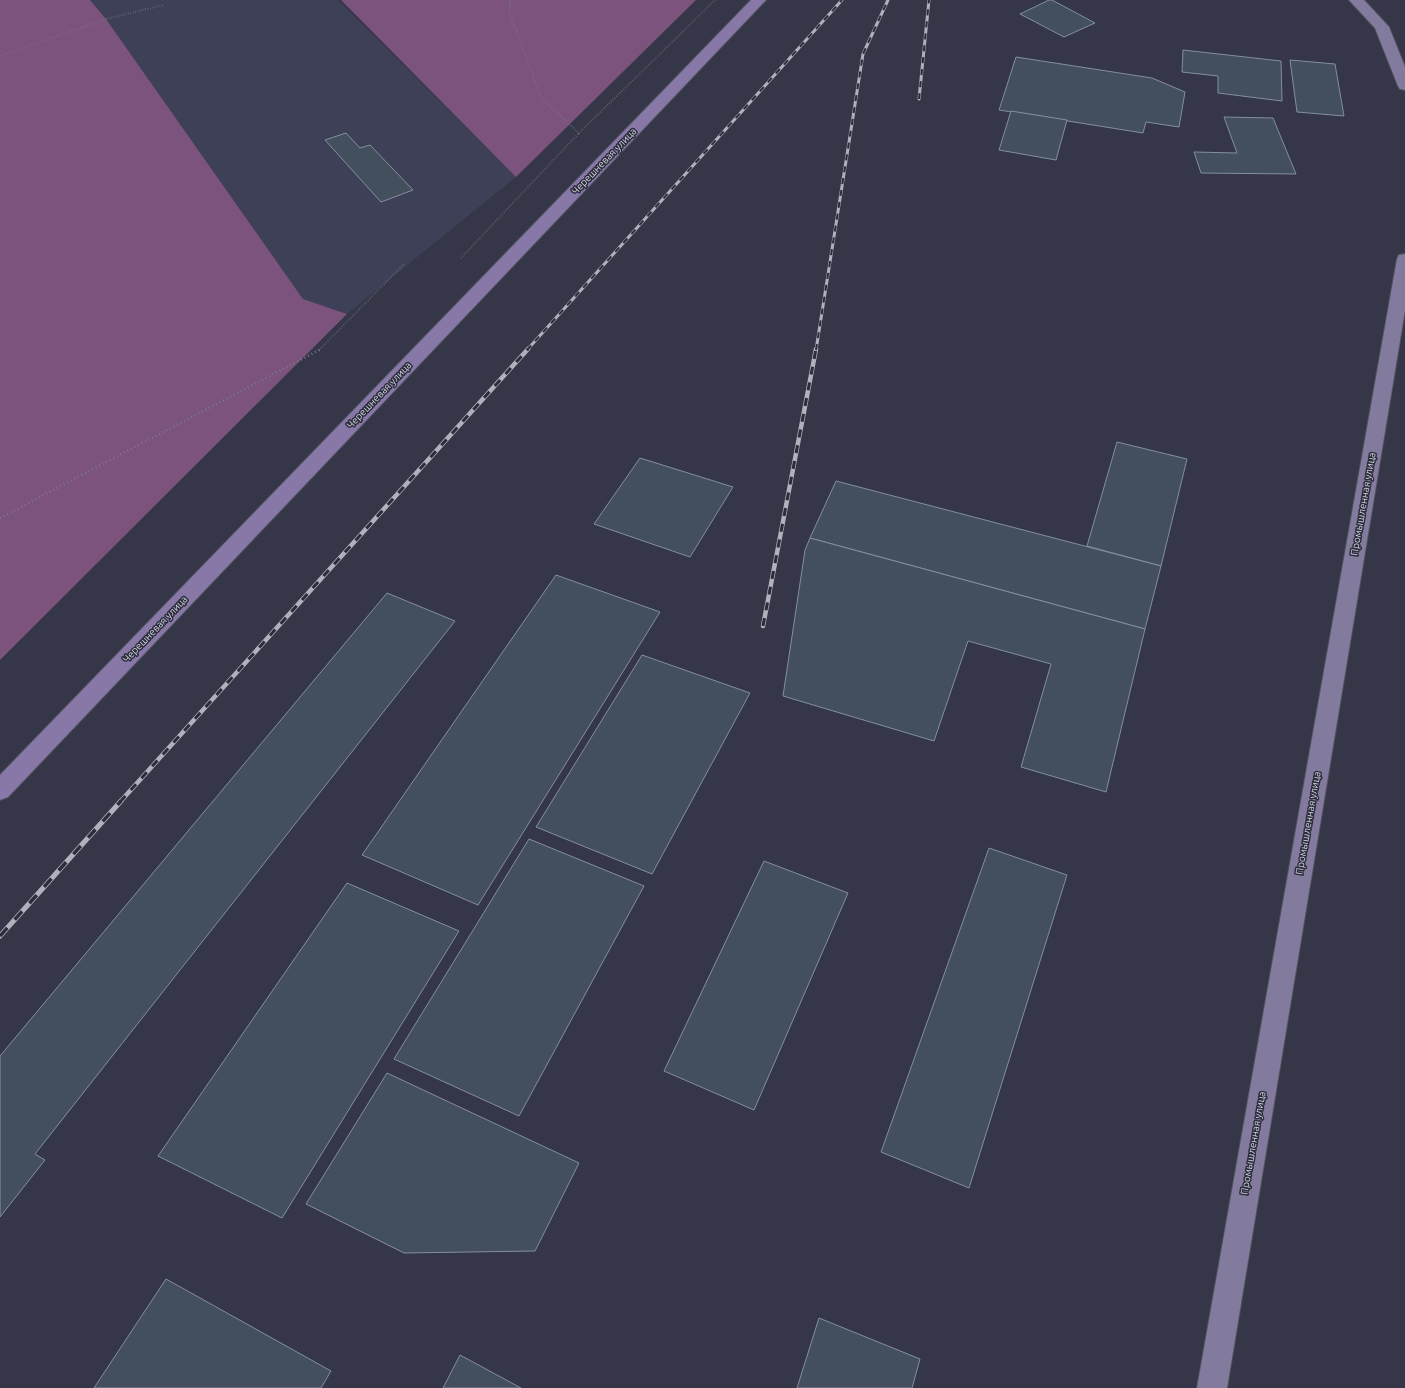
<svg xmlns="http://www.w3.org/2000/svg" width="1405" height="1388" font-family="Ubuntu,sans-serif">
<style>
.built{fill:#3e4057}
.forest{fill:#7b537d}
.building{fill:#444f5e;stroke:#838fa0}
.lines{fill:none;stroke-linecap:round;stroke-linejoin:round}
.secondary-casing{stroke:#50525f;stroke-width:2}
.primary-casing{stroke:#50525f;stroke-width:2}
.path-far1{stroke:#797a88;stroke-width:2;stroke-dasharray:0.5 2;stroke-linecap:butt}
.path{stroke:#797a88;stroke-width:2.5;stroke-dasharray:1 3;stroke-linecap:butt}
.secondary{fill:#837b9d;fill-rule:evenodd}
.primary{fill:#8878a8;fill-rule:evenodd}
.rail-far2-casing{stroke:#afb1bc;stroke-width:3}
.rail-far1-casing{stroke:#afb1bc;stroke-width:4.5}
.rail-casing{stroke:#afb1bc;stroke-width:5}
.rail-far2{stroke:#2b2c3c;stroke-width:2;stroke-dasharray:6;stroke-linecap:butt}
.rail-far1{stroke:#2b2c3c;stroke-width:3;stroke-dasharray:8;stroke-linecap:butt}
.rail{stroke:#2b2c3c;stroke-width:3.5;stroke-dasharray:11;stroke-linecap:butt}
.labels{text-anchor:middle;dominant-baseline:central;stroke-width:3;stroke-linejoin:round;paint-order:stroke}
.street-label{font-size:10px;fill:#d4d6e0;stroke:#2b2c3c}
</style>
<rect width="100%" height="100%" fill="#353647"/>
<path class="built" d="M90,0h248l178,177 -169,137 -44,-15 -197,-280z"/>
<g class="forest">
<path d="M0,0h90l16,19 197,280 44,15 -347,346z"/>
<path d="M341,0h355l-180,177z"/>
</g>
<g class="building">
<path d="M1049,0h3l43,23 -31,14 -44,-23z"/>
<path d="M1183,50l98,11 1,40 -64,-8v-17l-36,-4z"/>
<path d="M1016,57l136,21 33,14 -6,35 -33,-5 -3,11 -144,-23z"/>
<path d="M1290,60l45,4 9,52 -47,-4z"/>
<path d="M1011,111l56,9 -11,40 -57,-10z"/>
<path d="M1224,117l49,1 23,56 -95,-1 -7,-21 43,1z"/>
<path d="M346,133l14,15 10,-3 43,45 -32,12 -56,-62z"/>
<path d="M1117,442l70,17 -26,107 -74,-20z"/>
<path d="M640,458l93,29 -43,70 -96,-33z"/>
<path d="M836,481l325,85 -16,63 -335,-91z"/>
<path d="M810,538l335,91 -39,163 -85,-25 30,-103 -83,-23 -34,100 -151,-45 22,-146z"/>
<path d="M556,575l104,37 -182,293 -116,-50z"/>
<path d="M387,593l68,28 -420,533 10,6 -45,57v-161z"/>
<path d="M642,655l108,38 -98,181 -116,-47z"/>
<path d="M529,839l115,47 -125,230 -125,-57z"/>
<path d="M989,848l78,27 -98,313 -88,-36z"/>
<path d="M764,861l84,32 -94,217 -90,-39z"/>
<path d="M347,883l112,48 -177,287 -124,-62z"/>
<path d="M387,1073l192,90 -44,88 -131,2 -98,-49z"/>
<path d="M166,1279l165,92 -10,17h-227z"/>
<path d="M819,1318l101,41 -8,29h-115z"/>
<path d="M460,1355l61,33h-78z"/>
</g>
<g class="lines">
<g class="secondary-casing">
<g id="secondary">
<path d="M1349,0h15l25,27 16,40v23l-5,-1 -2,-3 -23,-58z"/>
<path d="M1405,254v56l-178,1078h-30l200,-1129 2,-4z"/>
</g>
</g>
<g class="primary-casing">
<path id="primary" d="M751,0h15l-758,797 -8,3v-25z"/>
</g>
<g class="path-far1">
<path d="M510,0v14l31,84 38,35 136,-133"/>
<path d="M0,56l106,-37 58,-14"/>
<path d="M461,258l118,-125"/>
<path d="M319,350l85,-86"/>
</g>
<path class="path" d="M0,518l321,-169"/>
<use href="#secondary" class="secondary"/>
<use href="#primary" class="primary"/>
<g class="rail-far2-casing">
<g id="rail-far2">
<path d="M919,99l10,-99"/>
<path d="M527,350l315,-350"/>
<path d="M816,350l47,-296 25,-54"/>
</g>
</g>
<g class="rail-far1-casing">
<g id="rail-far1">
<path d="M763,626l53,-277"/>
<path d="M120,802l408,-453"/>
</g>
</g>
<g class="rail-casing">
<path id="rail" d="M0,936l121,-135"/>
</g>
<use href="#rail-far2" class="rail-far2"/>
<use href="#rail-far1" class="rail-far1"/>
<use href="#rail" class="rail"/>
</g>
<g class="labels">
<g class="street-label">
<text transform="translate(604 161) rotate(-46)">Черешневая улица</text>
<text transform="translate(379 395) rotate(-46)">Черешневая улица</text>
<text transform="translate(1363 504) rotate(-80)">Промышленная улица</text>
<text transform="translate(155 629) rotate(-46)">Черешневая улица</text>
<text transform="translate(1308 823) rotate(-80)">Промышленная улица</text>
<text transform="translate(1253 1143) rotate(-80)">Промышленная улица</text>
</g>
</g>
</svg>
